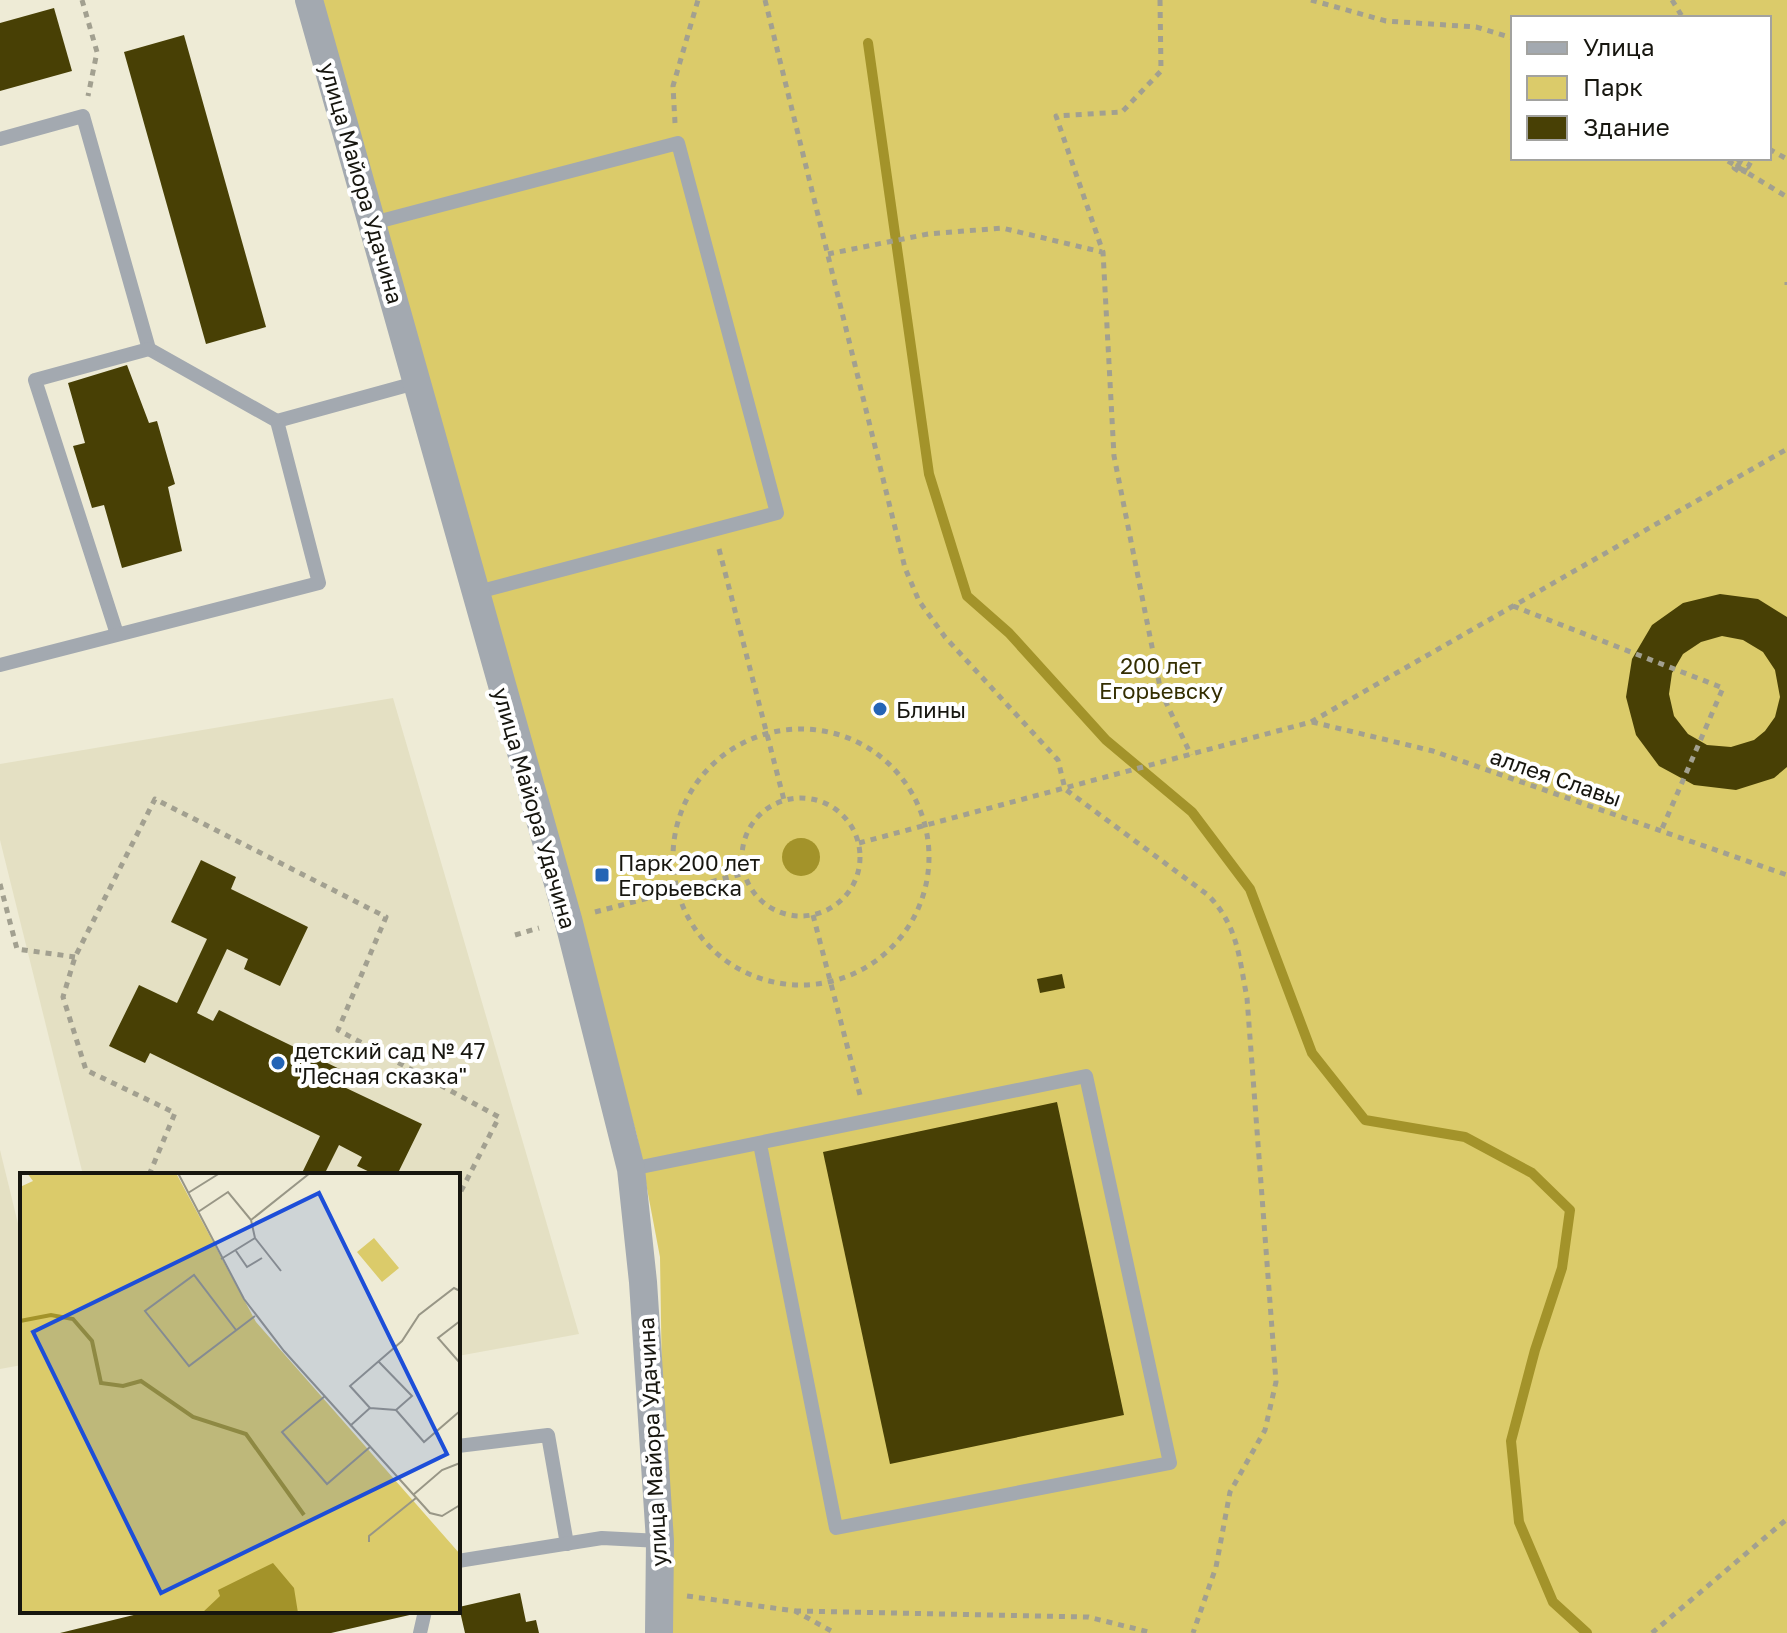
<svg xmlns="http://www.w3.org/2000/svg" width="1787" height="1633" font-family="'Golos Text',sans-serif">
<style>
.built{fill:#e4e0c3}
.green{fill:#dbcb6a;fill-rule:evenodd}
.water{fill:#a3932a}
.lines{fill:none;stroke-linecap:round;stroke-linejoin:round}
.stream{stroke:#a3932a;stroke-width:10}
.building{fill:#484005;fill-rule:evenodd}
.path{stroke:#a2a090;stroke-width:5;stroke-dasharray:6 6;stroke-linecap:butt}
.lane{stroke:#a3a9b0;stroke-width:14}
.street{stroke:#a3a9b0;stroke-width:28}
.path-bridge{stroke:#a2a090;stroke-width:5;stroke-dasharray:6 6;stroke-linecap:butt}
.poi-dot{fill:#2464b5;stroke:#fff;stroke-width:3}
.labels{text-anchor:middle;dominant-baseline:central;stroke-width:8;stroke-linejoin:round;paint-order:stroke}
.street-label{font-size:22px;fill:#17160f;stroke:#fff}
.park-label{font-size:22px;fill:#342e01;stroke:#fff}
.poi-label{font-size:22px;fill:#17160f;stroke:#fff;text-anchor:start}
.inset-river{fill:none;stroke:#a3932a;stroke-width:4}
.inset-road{fill:none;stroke:#989686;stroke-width:2}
.view{fill:#1d4ed8;fill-opacity:0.15;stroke:#1d4ed8;stroke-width:4}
.inset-edge{fill:none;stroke:#17160f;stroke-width:4}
</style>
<rect width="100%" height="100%" fill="#eeebd6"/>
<g class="built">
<path d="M393,698l186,636 -121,22v-181h-375l-83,-335v-76z"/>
<path d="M0,1150l22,90v125l-22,4z"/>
</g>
<path class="green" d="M321,0h1466v1633h-1121l-6,-376 -23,-121zM1513,18h256v140h-256z"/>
<circle class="water" cx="801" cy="857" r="19"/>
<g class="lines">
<path class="stream" d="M868,43l61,431 38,122 42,37 97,107 86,72 58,77 62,164 53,67 100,17 67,36 38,37 -8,58 -27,82 -24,91 8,81 34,80 34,31"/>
</g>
<g class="building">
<path d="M54,8l18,63 -72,20v-68z"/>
<path d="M184,35l82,292 -60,17 -82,-292z"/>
<path d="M127,365l22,58 8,-2 18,63 -7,3 14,64 -60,17 -18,-63 -12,3 -19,-62 12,-3 -17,-60z"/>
<path d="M1720,594l38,5 29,18v150l-13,11 -38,12 -42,-5 -35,-19 -23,-31 -10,-38 6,-38 20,-34 31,-22zM1722,636l21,4 20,12 12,18 5,27 -5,20 -10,14 -11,9 -23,7 -24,-2 -19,-11 -14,-18 -5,-22 3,-21 11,-19 18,-12z"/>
<path d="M201,860l35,17 -5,12 77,38 -28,59 -36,-17 4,-10 -21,-10 -30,64 16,8 6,-11 32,16 99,48 -6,13 78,37 -25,51h-21l-19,-9 5,-9 -23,-12 -15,30h-23l19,-39 -170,-83 -5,10 -36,-17 30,-61 38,18 30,-64 -36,-17z"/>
<path d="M1062,974l3,14 -25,5 -3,-14z"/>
<path d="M1057,1102l67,313 -234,49 -67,-312z"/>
<path d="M520,1593l6,29 10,-2 3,13h-74l-6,-26z"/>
<path d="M150,1611h264v3l-83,19h-271z"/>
</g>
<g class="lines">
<g class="path">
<path d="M82,0l15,52 -9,44"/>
<path d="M765,0l140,568 14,33 26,36 113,123 7,29 143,106c30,31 31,62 39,103l29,384 -11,48 -35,62 -14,75 -23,66"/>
<path d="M1160,0l1,71 -39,41 -66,4 47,136 11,204 47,236 30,63"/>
<path d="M1311,0l75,21 90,6 37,11"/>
<path d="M1672,0l11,18"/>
<path d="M675,123l-2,-37 25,-86"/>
<path d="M1769,149l18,10"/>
<path d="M1737,167l2,-3 7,4 -3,6 -9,-6 4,-7 10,6 5,-9"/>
<path d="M828,254l100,-20 74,-6 100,24"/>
<path d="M1787,282v3"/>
<path d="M719,549l65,251"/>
<path d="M1513,606l210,82 -62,143"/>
<path d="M1312,722l121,29 354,124"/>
<circle cx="801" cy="857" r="128"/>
<circle cx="801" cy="857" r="59"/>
<path d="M859,843l452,-121 476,-273"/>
<path d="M0,884l17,65 58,8"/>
<path d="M595,912l150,-39"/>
<path d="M813,915l48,184"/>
<path d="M515,935l24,-7"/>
<path d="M149,1175l26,-62 -89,-43 -23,-73 12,-40 80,-158 231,118 -48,113 161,87 -41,80"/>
<path d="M687,1596l108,15 40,22"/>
<path d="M795,1611l293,6 65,16"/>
<path d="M1652,1633l135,-114"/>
</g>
<g class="lane">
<path d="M0,139l83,-23 66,233 128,72"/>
<path d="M373,223l305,-80 99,370 -303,80"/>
<path d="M117,634l-82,-254 114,-31"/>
<path d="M0,665l319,-82 -42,-162 142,-39"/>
<path d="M631,1169l455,-93 84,387 -334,65 -76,-384"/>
<path d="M458,1446l90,-11 19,109"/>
<path d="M458,1561l144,-23 58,3"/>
<path d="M420,1633l5,-22"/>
</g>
<path class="street" d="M309,0l259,919 63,250 12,113 17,259 -1,92"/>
<path class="path-bridge" d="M1728,161l59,36"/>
</g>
<g class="poi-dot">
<circle cx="880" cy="709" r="8"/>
<rect x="594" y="867" width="16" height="16" rx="4"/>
<circle cx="278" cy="1063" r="8"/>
</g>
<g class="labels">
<g class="street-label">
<text transform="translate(362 183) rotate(74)">улица Майора Удачина</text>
<text transform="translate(1556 777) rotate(19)">аллея Славы</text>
<text transform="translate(535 808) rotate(74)">улица Майора Удачина</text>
<text transform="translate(652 1442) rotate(-93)">улица Майора Удачина</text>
</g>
<g class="park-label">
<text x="1161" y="665">200 лет<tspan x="1161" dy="25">Егорьевску</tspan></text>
</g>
<g class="poi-label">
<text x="896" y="709">Блины</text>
<text x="618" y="862">Парк 200 лет<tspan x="618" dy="25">Егорьевска</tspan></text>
<text x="294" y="1050">детский сад № 47<tspan x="294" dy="25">"Лесная сказка"</tspan></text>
</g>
</g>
<g transform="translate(20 1173)">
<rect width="440" height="440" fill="#eeebd6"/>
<path d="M7,0h149l80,149 204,232v59h-440v-426l13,-6zM354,65l25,30 -17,14 -25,-30z" fill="#dbcb6a"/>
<path d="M253,390l21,25 4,25h-96l18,-17 -2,-6z" fill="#a3932a"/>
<path class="inset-river" d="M0,148l31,-6 22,4 19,22 9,42 22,3 18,-5 52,36 53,17 58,81"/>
<path class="inset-road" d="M158,0l66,126 40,52 146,162 12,3 18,-11M168,20l32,-20M178,39l30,-20 23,28 4,18 -34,21M231,47l59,-47M235,65l26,33M216,78l11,16 15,-9M440,148l-22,17 22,25M216,157l-42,-55 -49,36 44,55 66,-50M359,189l33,34 -16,14M305,223l-43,36 45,52 43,-37M350,235l26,2 28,32 36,-31M330,253l20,-18 -20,-22 52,-45 17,-26 35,-27 6,3M393,322l29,-25 18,-7M349,369v-6l47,-38"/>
<path class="view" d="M299,20l128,261 -286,139 -128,-261z"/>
<rect width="440" height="440" class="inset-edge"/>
</g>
<rect x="1511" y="16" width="260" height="144" fill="#ffffff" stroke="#a2a29f" stroke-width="2"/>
<rect x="1527" y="42" width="40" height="12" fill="#a3a9b0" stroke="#a2a29f" stroke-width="2"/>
<text x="1583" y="56" font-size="24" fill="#17160f">Улица</text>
<rect x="1527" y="76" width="40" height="24" fill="#dbcb6a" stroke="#a2a29f" stroke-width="2"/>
<text x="1583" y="96" font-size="24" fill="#17160f">Парк</text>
<rect x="1527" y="116" width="40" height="24" fill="#484005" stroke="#a2a29f" stroke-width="2"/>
<text x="1583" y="136" font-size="24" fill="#17160f">Здание</text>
</svg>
